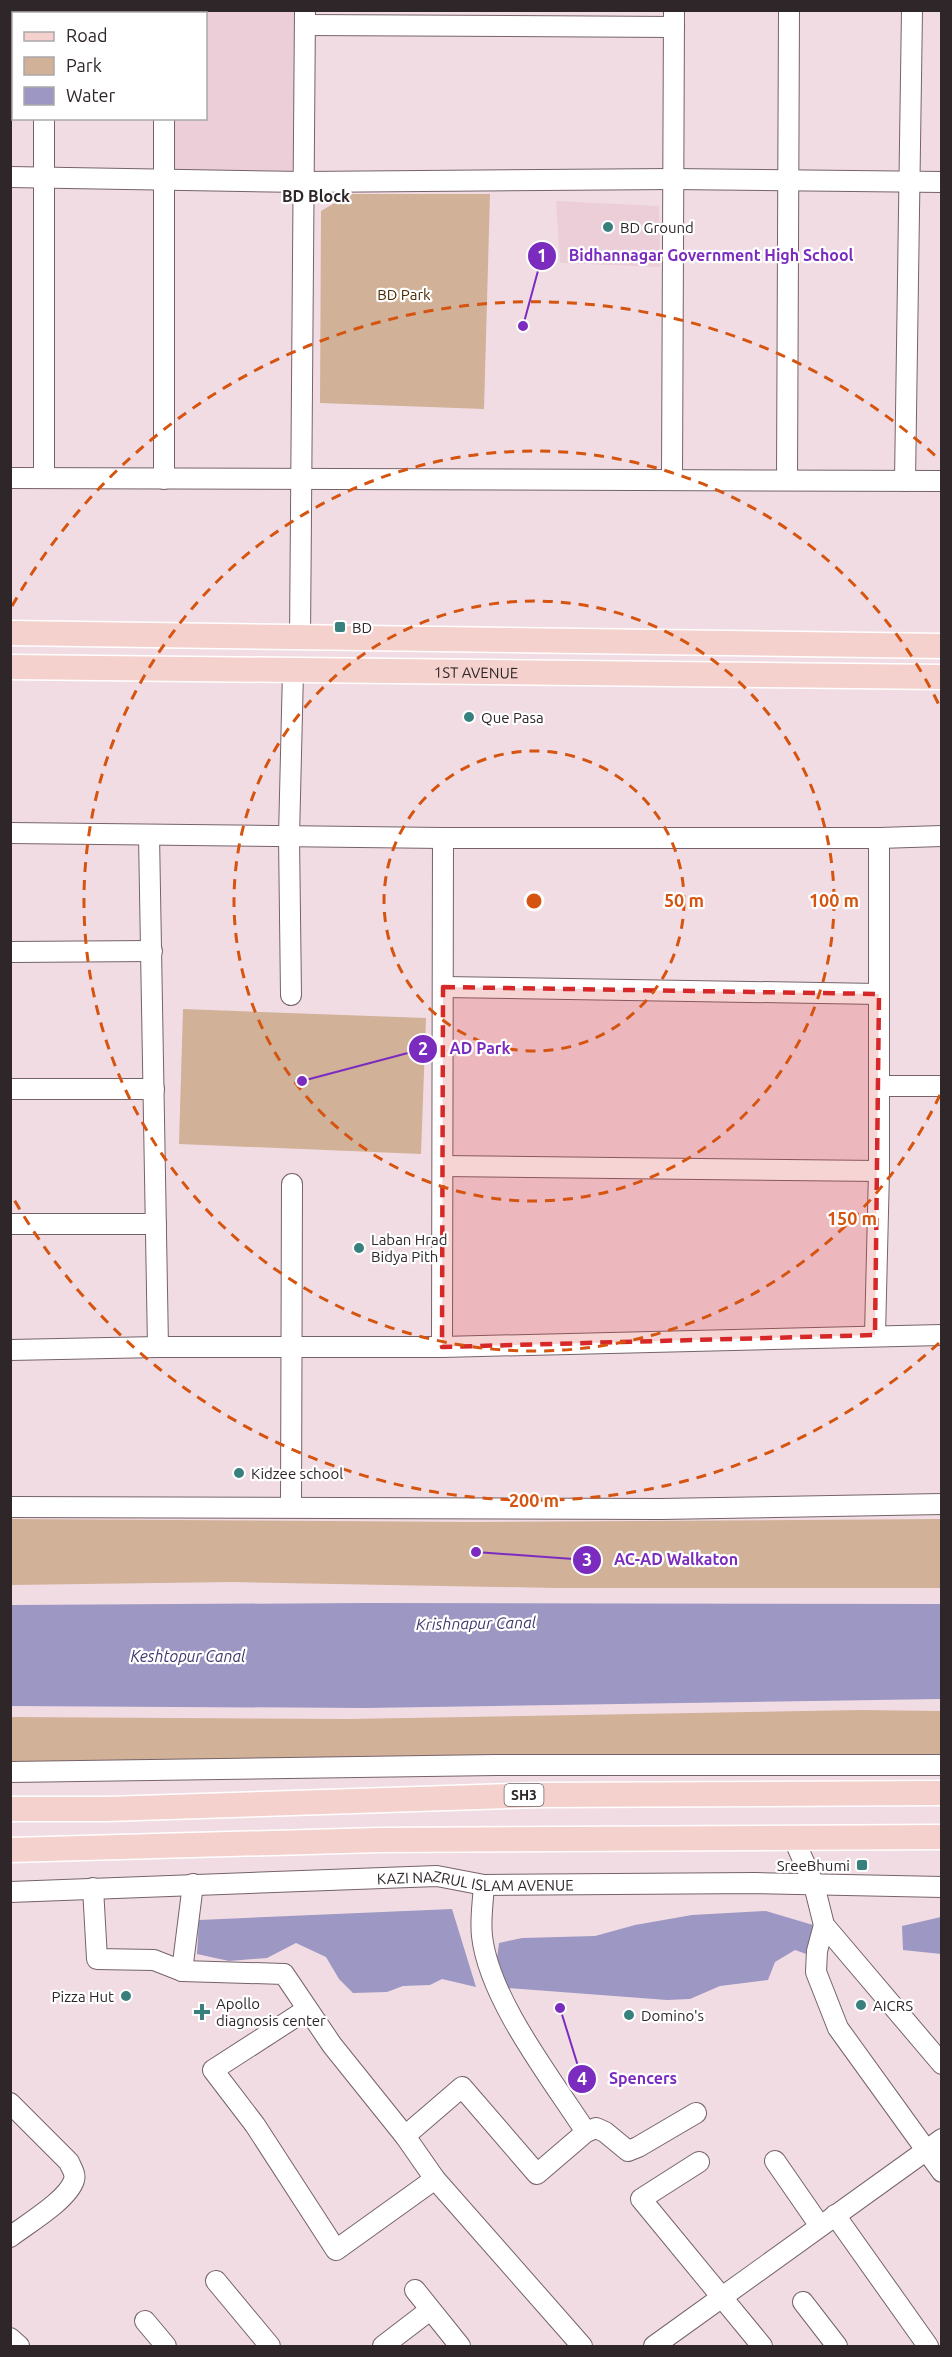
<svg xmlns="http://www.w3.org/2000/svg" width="952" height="2357" font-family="Ubuntu,sans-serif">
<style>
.built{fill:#ebced8}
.green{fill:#d1b198}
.water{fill:#9c98c3}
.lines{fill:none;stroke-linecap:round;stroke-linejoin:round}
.minor-casing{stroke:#76636a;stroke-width:22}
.major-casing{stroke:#fff;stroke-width:27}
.minor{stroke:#fff;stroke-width:20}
.major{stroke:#f5d1cd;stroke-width:24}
.marked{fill:#d62828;fill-opacity:0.2;stroke:#d62828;stroke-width:4.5;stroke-dasharray:12 8;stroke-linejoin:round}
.ring{fill:none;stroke:#d5540f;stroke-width:3;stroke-dasharray:10 8}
.poi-dot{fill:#37807d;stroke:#fff;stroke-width:2}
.labels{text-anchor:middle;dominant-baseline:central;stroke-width:4.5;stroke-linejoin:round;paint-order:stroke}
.shield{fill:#fff;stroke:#6d6769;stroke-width:1.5}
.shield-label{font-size:14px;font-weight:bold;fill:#2e2629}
.poi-label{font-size:15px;fill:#2e2629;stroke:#fff;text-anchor:start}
.park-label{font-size:15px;fill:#4e2800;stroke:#fff}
.street-label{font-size:15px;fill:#2e2629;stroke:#fff}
.neighbourhood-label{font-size:16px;font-weight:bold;fill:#2e2629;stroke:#fff}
.water-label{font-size:16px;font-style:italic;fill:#41376f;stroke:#fff}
.centre{fill:#d5540f;stroke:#fff;stroke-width:3}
.ring-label{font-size:18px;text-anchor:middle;font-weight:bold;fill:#d5540f;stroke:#fff;stroke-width:4.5;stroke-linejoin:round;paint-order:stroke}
.leader{fill:none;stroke:#7b2cbf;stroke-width:2}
.callout-dot{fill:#7b2cbf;stroke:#fff;stroke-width:2}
.mark-label{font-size:18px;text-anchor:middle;font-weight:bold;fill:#fff}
.callout-label{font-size:16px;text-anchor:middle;font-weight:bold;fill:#7b2cbf;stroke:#fff;stroke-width:4.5;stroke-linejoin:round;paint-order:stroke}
</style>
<rect width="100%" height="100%" fill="#f2dce4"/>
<g class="built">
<path d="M173,11h124l-2,164 -120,-4 -1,-52 32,-1v-104l-33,-1z"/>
<path d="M556,201l103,5 1,61 -100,-4z"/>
</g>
<g class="green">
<path d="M350,194h140l-6,215 -164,-6 1,-192z"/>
<path d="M183,1009l243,9 -5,136 -242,-10z"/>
<path d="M11,1519l463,3 467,-3v69h-385l-324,-6 -221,3z"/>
<path d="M861,1710l80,1v58h-930v-52l337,2z"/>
</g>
<g class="water">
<path d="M366,1603l575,1v95l-576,9 -354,-2v-101z"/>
<path d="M452,1909l24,78 -34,-8 -12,6 -27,1 -16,6 -34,1 -14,-14 -13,-22 -30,-14 -29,15 -38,3 -32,-7 2,-34z"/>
<path d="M766,1911l47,14 -4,30 -14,-5 -20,12 -7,18 -48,6 -30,13 -23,1 -159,-12 -12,-22 3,-23 23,-5 73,-2 40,-11 57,-10z"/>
<path d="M941,1917v37l-38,-4 -1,-24z"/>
</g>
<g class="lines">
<g class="minor-casing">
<g id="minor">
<path d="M44,14v-4"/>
<path d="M164,14v-4"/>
<path d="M305,25l369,2"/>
<path d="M10,177l294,5 368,-3 270,3"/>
<path d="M10,478l932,3"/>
<path d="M44,478v-360"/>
<path d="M164,479v-361"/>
<path d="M672,479l2,-469"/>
<path d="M787,480l2,-470"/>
<path d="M905,481l7,-471"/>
<path d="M300,638l5,-628"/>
<path d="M10,833l433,5h436l63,-2"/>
<path d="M149,835l9,512"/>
<path d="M10,952l142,-1"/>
<path d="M443,987l436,7"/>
<path d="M291,995l-2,-158 4,-166"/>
<path d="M879,1086h63"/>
<path d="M10,1089h144"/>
<path d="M443,1166l436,5"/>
<path d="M10,1224h146"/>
<path d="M875,1335l4,-164v-333"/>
<path d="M442,1347l1,-509"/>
<path d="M10,1350l148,-3h284l500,-12"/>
<path d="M10,1507l650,2 282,-5"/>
<path d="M291,1507l1,-323"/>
<path d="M10,1772l486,-7h446"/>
<path d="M793,1837l21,48 10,40 118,139"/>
<path d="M484,1885c-1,17 -4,35 -2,51 7,63 69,142 104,196"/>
<path d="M93,1888l4,71 57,1 28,11 102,3 48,71 73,91 30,43 147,167"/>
<path id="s1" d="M10,1892l427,-16 47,9 272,-2 186,4"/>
<path d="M824,1925l-7,26 -1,21 22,56 104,144"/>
<path d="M182,1971l11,-87"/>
<path d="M306,2010l-93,60 42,55 81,125 99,-71"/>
<path d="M10,2103l59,59c2,5 7,12 5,18 -6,20 -47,44 -64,57"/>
<path d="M405,2136l57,-49 75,87 49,-42 10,-4 9,4 23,19 10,-4 58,-34"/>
<path d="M775,2161l45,65"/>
<path d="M699,2162l-58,37 121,147"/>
<path d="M835,2215l93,131"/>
<path d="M216,2281l54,65"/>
<path d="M415,2290l45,56"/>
<path d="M803,2302l34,44"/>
<path d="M145,2321l21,25"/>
<path d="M10,2338l9,8"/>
<path d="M383,2346l47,-36"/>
<path d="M654,2346l288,-207"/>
</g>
</g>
<g class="major-casing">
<g id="major">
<path d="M10,633l932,13"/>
<path id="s2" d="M10,667l932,10"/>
<path d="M10,1809h96l433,-14 403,-2"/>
<path d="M10,1850l369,-10 563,-3"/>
</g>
</g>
<use href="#minor" class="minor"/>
<use href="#major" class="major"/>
</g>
<path class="marked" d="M443,987l436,7 -4,341 -433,12z"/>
<g class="ring">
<circle cx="534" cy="901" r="150"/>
<circle cx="534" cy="901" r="300"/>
<path d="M940 1095A450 450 0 1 1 940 707"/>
<path d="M939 1343A600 600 0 0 1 12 1196M12 606A600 600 0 0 1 939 459"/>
</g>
<g class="poi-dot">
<circle cx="608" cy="227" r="6"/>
<rect x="334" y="621" width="12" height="12" rx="3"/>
<circle cx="469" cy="717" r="6"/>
<circle cx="359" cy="1248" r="6"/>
<circle cx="239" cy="1473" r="6"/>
<rect x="856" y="1859" width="12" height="12" rx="3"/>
<circle cx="126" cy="1996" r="6"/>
<circle cx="861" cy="2005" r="6"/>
<path d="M199 2003h6v6h6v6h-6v6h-6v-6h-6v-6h6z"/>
<circle cx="629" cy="2015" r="6"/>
</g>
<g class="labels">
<rect class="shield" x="504.5" y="1784" width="39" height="22" rx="4.5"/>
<g class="shield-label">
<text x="524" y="1795">SH3</text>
</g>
<g class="poi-label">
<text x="620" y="227">BD Ground</text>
<text x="352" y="627">BD</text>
<text x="481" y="717">Que Pasa</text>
<text x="371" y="1239">Laban Hrad<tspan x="371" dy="17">Bidya Pith</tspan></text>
<text x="251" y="1473">Kidzee school</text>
<text x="850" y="1865" text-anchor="end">SreeBhumi</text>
<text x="114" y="1996" text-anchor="end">Pizza Hut</text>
<text x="216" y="2003">Apollo<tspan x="216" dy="17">diagnosis center</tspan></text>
<text x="873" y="2005">AICRS</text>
<text x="641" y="2015">Domino's</text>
</g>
<g class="park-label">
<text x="404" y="294">BD Park</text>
</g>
<g class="street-label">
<text stroke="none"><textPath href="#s2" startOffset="466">1ST AVENUE</textPath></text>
<text stroke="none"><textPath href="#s1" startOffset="466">KAZI NAZRUL ISLAM AVENUE</textPath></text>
</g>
<g class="neighbourhood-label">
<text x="316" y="196">BD Block</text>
</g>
<g class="water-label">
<text transform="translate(476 1623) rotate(-1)">Krishnapur Canal</text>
<text x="188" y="1656">Keshtopur Canal</text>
</g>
</g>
<circle cx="534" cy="901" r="9" class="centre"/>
<g class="ring-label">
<text x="684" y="907">50 m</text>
<text x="834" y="907">100 m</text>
<text x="852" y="1225">150 m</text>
<text x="534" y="1507">200 m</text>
</g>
<path class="leader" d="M523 326L542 256M302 1081L423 1049M476 1552L587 1560M560 2008L582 2079"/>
<g class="callout-dot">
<circle cx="523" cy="326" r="6"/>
<circle cx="302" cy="1081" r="6"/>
<circle cx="476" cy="1552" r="6"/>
<circle cx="560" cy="2008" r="6"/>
<circle cx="542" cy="256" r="15"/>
<circle cx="423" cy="1049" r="15"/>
<circle cx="587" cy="1560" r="15"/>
<circle cx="582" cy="2079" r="15"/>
</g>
<g class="mark-label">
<text x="542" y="262">1</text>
<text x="423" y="1055">2</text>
<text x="587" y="1566">3</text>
<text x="582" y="2085">4</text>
</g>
<g class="callout-label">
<text x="711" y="261">Bidhannagar Government High School</text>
<text x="480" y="1054">AD Park</text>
<text x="676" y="1565">AC-AD Walkaton</text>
<text x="643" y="2084">Spencers</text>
</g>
<rect width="952" height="2357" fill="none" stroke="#2e2629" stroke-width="24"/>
<rect x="12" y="12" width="195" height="108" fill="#ffffff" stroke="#aba8a9" stroke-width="1.5"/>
<rect x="24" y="32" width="30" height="9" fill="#f5d1cd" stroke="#aba8a9" stroke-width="1.5"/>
<text x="66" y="42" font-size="18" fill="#2e2629">Road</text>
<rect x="24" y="57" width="30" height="18" fill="#d1b198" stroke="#aba8a9" stroke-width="1.5"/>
<text x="66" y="72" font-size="18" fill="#2e2629">Park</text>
<rect x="24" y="87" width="30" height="18" fill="#9c98c3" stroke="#aba8a9" stroke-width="1.5"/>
<text x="66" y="102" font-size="18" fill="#2e2629">Water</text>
</svg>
